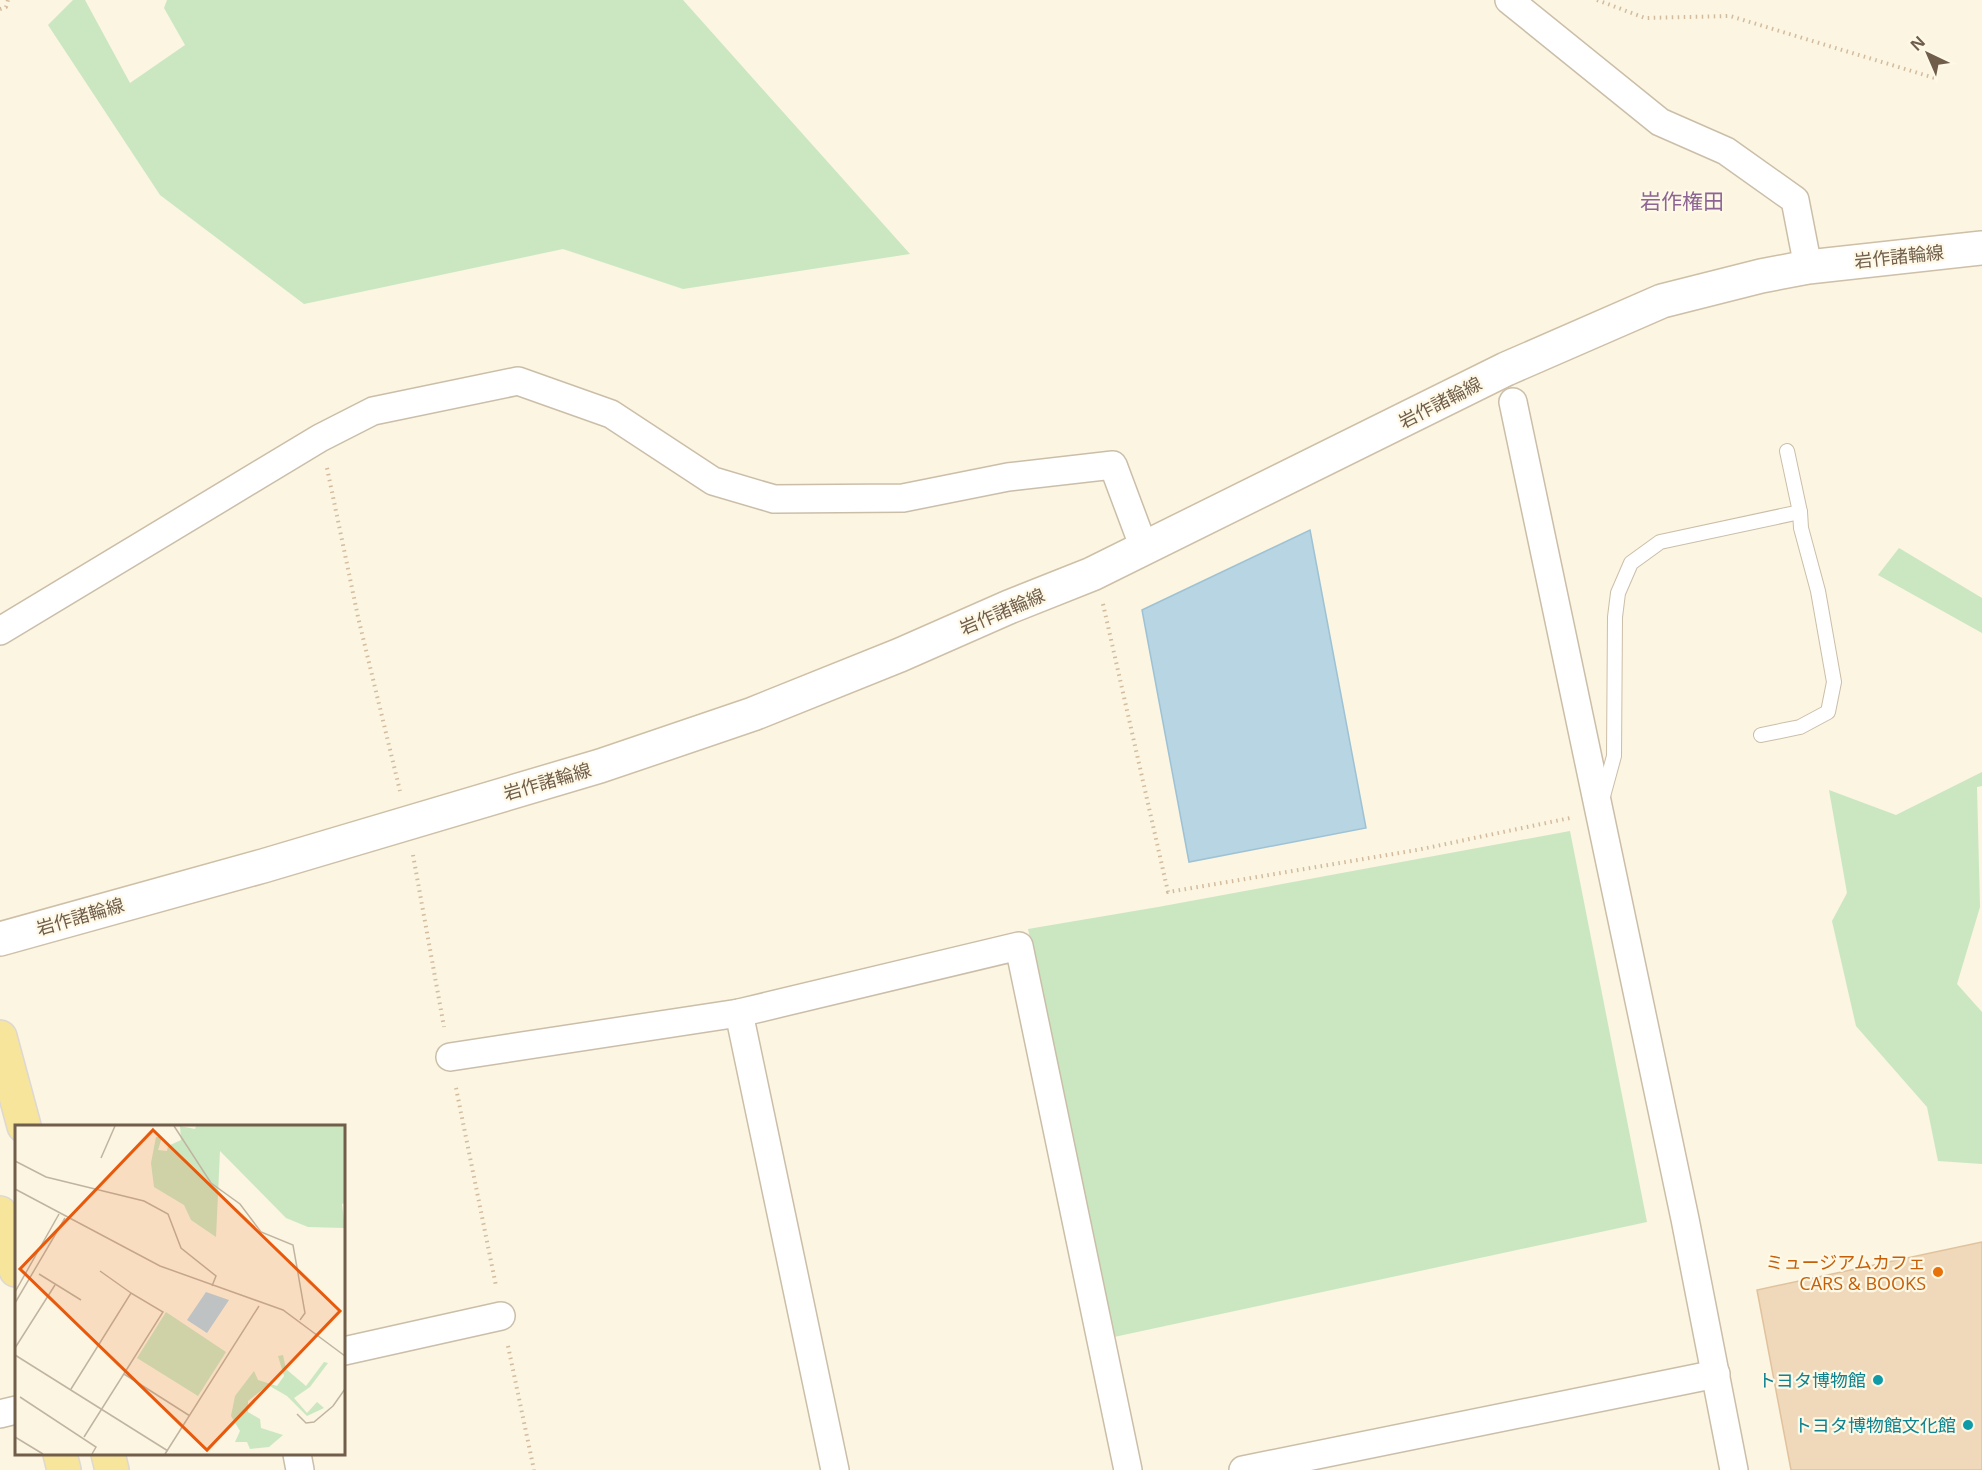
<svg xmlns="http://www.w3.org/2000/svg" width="1982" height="1470" font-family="'Open Sans','Noto Sans JP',sans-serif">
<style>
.green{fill:#cae7c1}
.water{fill:#b7d5e3;stroke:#9ec2d4;stroke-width:1.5}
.building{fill:#efd9ba;stroke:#e1c29c;stroke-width:1.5}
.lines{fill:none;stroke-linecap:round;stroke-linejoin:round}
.service-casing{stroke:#cbbea9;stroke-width:16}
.minor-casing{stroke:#cbbea9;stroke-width:30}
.secondary-casing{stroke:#cebfa7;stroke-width:36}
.primary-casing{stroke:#ddd8d4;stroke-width:36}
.path{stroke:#d3bc9e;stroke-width:4;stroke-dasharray:1.5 4.5;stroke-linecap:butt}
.service{stroke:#fff;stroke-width:14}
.minor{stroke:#fff;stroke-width:27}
.secondary{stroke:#fff;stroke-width:33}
.primary{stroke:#f7e59c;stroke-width:33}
.food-dot{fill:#e8710a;stroke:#fef9e7;stroke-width:2}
.culture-dot{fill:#0f9aa8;stroke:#fef9e7;stroke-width:2}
.labels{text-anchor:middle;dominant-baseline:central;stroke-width:4.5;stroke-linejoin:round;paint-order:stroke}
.street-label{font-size:18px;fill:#715e4a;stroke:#fef9e7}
.food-label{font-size:18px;fill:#c56008;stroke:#fef9e7;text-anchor:end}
.culture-label{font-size:18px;fill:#0d838f;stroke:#fef9e7;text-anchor:end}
.quarter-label{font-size:21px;fill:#8d6594;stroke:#fef9e7}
.inset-road{fill:none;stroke:#c0b4a0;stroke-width:1.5}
.view{fill:#e8590c;fill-opacity:0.15;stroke:#e8590c;stroke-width:3}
.inset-edge{fill:none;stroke:#715e4a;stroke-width:3}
</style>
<rect width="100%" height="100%" fill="#fbf5e1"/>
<g class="green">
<path d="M73,0h12l45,83 55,-38 -21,-37 3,-8h516l227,254 -227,35 -120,-40 -259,55 -144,-109 -112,-170z"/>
<path d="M1899,548l83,50v35l-104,-58z"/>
<path d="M1982,772v14l-5,1 3,120 -23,77 25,28v152l-44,-3 -11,-54 -71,-81 -24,-105 15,-28 -18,-103 67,25z"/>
<path d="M1570,831l77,391 -533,115 -86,-408 130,-22z"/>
</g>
<path class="water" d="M1310,530l56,298 -177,34 -47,-252z"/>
<path class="building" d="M1982,1242v228h-191l-34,-180z"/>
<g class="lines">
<g class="service-casing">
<g id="service">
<path d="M1761,735l39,-8 28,-15 6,-30 -16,-91 -17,-63 -1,-16 -13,-61"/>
<path d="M1602,800l12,-44 1,-139 3,-24 13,-30 29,-21 140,-30"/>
</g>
</g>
<g class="minor-casing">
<g id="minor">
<path d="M1509,0l151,122 66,29 69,49 13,67"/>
<path d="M1513,402l172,817 49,251"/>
<path d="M0,631l320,-193 53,-27 145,-30 93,33 102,67 61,18 129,-1 105,-21 105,-12 31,83"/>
<path d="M450,1057l289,-44"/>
<path d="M344,1351l157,-35"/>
<path d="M0,1414l16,-4"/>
<path d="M297,1454l3,16"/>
<path d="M835,1470l-96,-457 280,-67 109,524"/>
<path d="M1243,1470l473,-96"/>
</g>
</g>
<g class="secondary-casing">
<path id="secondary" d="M0,939l263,-73 337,-100 153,-52 147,-59 109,-48 83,-33 414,-205 156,-68 99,-25 47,-9 174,-19"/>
</g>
<g class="primary-casing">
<g id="primary">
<path d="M0,1037l24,89"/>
<path d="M0,1213l16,57"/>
<path d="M60,1454l4,16"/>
<path d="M108,1454l4,16"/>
</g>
</g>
<g class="path">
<path d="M1597,0l48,18 85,-2 208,63"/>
<path d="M0,9l6,-2 2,-7"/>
<path d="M327,468l31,149 42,174"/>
<path d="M1103,604l65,288 249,-42 153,-32"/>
<path d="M413,855l31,172"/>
<path d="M456,1088l40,198"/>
<path d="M508,1346l26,124"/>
</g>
<use href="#service" class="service"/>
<use href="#minor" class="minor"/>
<use href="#secondary" class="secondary"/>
<use href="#primary" class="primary"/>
</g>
<circle class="food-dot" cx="1938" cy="1272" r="6"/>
<g class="culture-dot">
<circle cx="1878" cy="1380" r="6"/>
<circle cx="1968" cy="1425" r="6"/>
</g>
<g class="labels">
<g class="street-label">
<text transform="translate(1899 256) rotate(-6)">岩作諸輪線</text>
<text transform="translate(1440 402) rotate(-27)">岩作諸輪線</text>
<text transform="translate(1002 611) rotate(-23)">岩作諸輪線</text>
<text transform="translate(547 781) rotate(-16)">岩作諸輪線</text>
<text transform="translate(80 916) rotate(-16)">岩作諸輪線</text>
</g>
<g class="food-label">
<text x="1926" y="1262">ミュージアムカフェ<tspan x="1926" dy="21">CARS &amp; BOOKS</tspan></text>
</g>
<g class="culture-label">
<text x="1866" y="1380">トヨタ博物館</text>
<text x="1956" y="1425">トヨタ博物館文化館</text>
</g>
<g class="quarter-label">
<text x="1682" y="201">岩作権田</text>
</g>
</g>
<g transform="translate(15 1125)">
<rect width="330" height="330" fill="#fbf5e1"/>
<path d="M165,1l15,3 1,-3h149v77l-3,1 3,24 -37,-1 -22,-9 -66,-67 -4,86 -25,-17 -7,-15 -30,-18 -3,-24 5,-26h6l-4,13 9,1 1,-5 13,-6zM151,187l60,40 -28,44 -61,-38zM268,230l3,14 20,17 18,-24 4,1 -18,24 -16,11 13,15 10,-11 7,6 -17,8 -20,-20 -19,-11 -20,16v11l12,7 1,9 22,7 -14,12 -19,2 -3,-7h-12l5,-11 -9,-15 4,-20 19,-25 4,9 19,6 7,-10 -6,-20z" fill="#cae7c1"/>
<path d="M191,167l23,8 -22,33 -20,-13z" fill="#b7d5e3"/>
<path class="inset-road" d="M159,1l37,57 29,21 21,28 32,13 12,68 -5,7M86,33l14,-32M0,36l31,16 98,24 24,13 13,34 35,28 -4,10M0,64l145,77 123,44 62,46M85,146l31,22M24,149l42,26M0,167l44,-78M0,178l50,-85M0,223l40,-63M0,230l153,96M109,249l66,42M56,264l60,-96 32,19 -79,125M5,272l76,50 -4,7M282,289l9,9 8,-1 19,-16 12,-17M0,312l28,17M150,329l94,-148"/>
<path class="view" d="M138,5l187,181 -133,139 -187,-181z"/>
<rect width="330" height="330" class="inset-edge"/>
</g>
<g transform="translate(1928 54) rotate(316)" stroke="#fef9e7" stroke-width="4.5" paint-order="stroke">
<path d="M0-4.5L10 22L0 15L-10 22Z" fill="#715e4a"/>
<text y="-9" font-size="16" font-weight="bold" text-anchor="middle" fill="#715e4a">N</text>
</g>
</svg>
